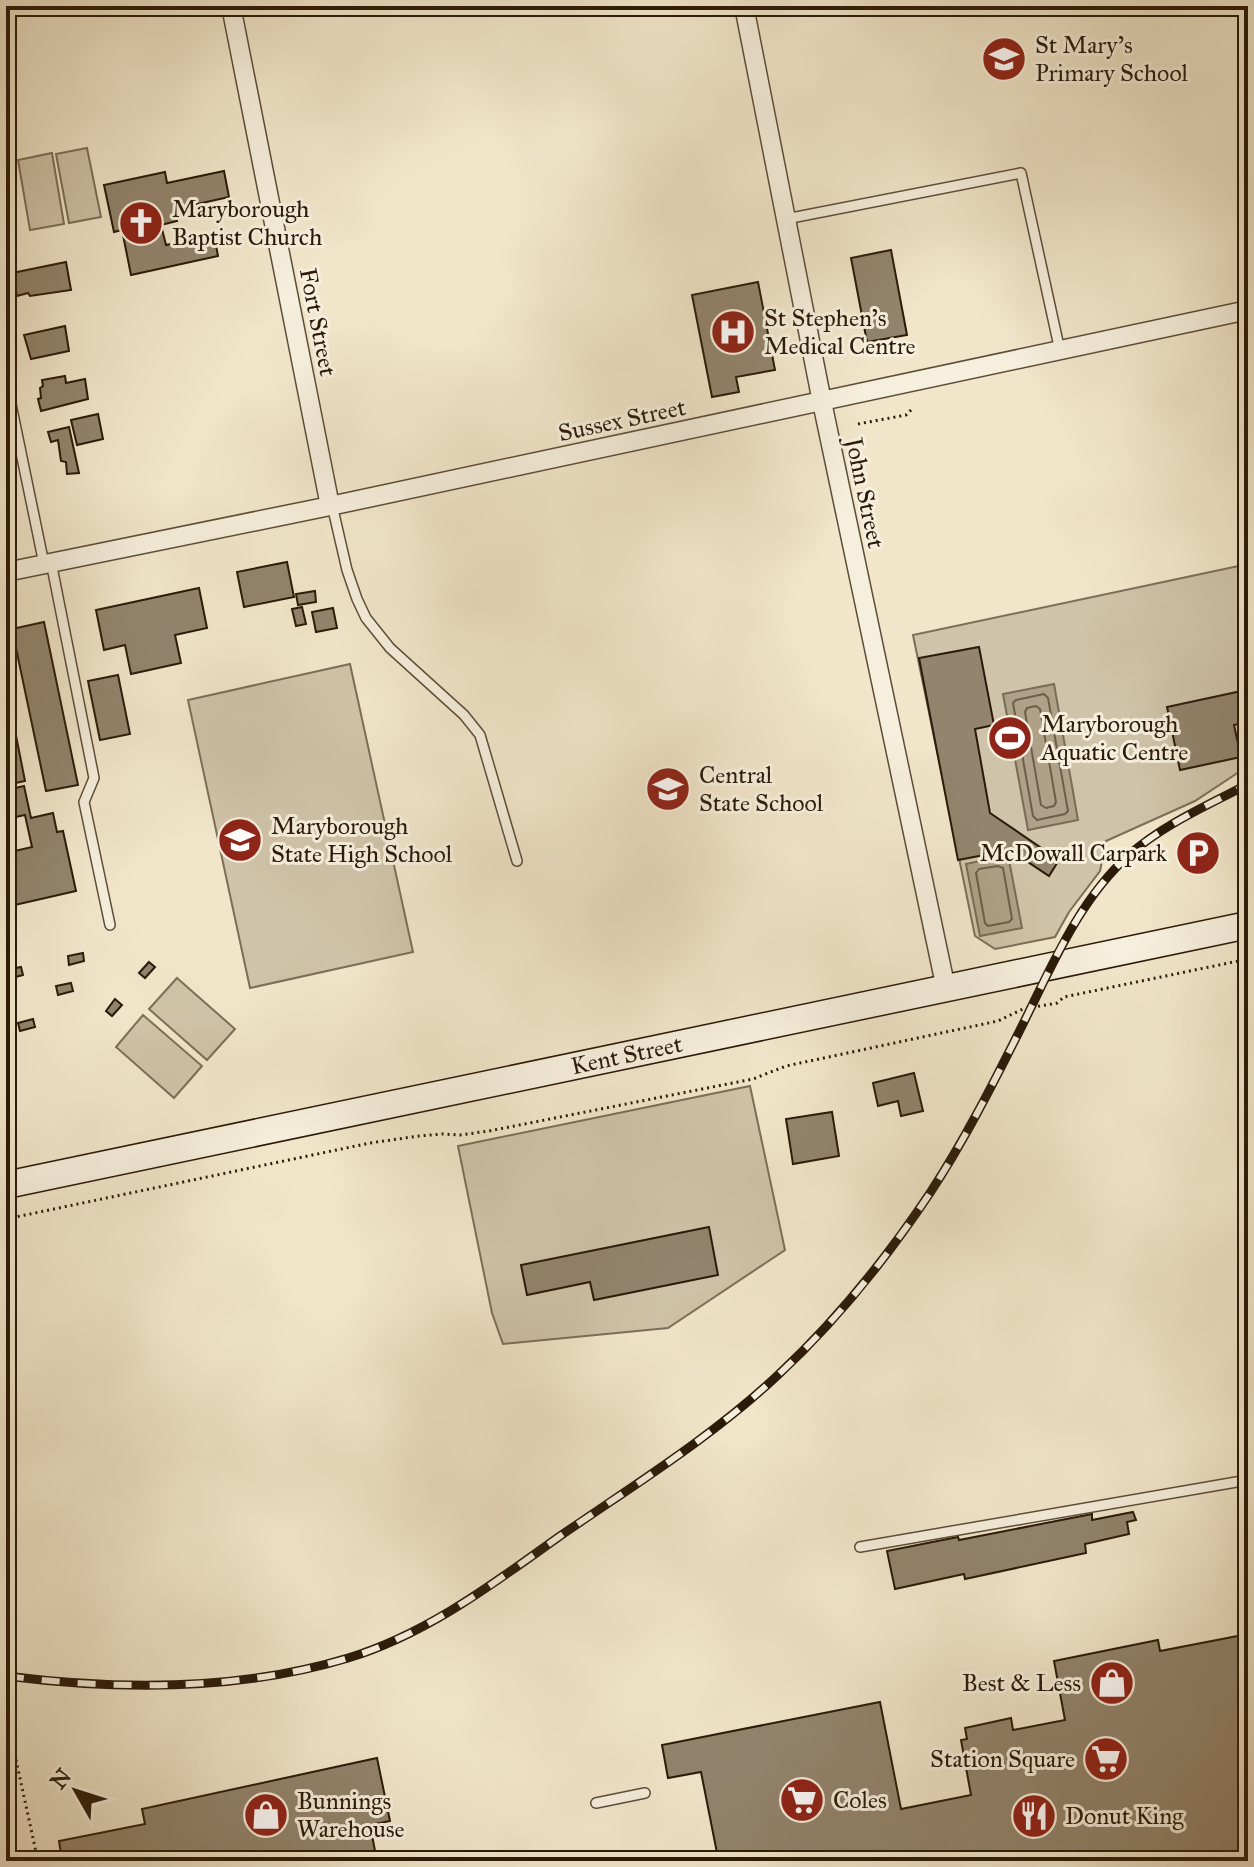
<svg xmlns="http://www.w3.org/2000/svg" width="1254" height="1867" font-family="'IM FELL Great Primer',serif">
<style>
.green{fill:#cfc3a9;stroke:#7d6e59;stroke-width:2}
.water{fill:#aea188;stroke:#7a6b55;stroke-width:2}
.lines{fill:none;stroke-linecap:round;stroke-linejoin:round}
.shore{stroke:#6c5e48;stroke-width:2}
.building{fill:#92846d;stroke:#2b1a09;stroke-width:2}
.service-casing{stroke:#5c4d39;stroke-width:12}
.minor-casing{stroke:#5c4d39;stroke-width:21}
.secondary-casing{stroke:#2b1a09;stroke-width:29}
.path{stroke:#2b1a09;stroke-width:3;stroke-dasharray:2 4;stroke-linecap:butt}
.service{stroke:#f6efdd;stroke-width:9}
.minor{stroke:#f6efdd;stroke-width:18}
.secondary{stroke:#f6efdd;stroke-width:26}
.rail-casing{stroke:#2b1a09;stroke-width:9}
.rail{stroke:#f6efdd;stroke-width:6;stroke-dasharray:18;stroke-linecap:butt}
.labels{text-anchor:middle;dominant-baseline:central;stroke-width:6;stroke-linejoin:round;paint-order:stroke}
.poi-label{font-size:24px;fill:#2b1a09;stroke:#f6efdd;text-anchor:start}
.street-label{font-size:24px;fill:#2b1a09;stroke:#f6efdd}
</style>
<rect width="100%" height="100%" fill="#f1e6ca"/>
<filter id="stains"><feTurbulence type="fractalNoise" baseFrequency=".0025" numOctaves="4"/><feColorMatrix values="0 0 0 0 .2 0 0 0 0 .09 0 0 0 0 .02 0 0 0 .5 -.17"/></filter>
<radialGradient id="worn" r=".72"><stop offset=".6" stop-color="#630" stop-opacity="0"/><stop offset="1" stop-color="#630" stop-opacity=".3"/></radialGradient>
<g class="green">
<path d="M87,148l14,69 -32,6 -13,-69z"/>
<path d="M52,153l12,71 -34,6 -12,-70z"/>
<path d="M1248,564v202l-53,35 -89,40 -6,30 -31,41 -14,25 -60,12 -20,-13 -62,-301z"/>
<path d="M350,664l63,288 -163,36 -62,-288z"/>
<path d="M177,978l58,51 -28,31 -58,-51z"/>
<path d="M143,1015l59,51 -28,32 -58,-51z"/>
<path d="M750,1086l35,164 -117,78 -165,16 -11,-31 -34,-167z"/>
</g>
<g class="water">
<path d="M1054,684l24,136 -50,10 -25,-136z"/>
<path d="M1008,855l14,73 -42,8 -14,-72z"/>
</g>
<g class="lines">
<g class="shore">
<path d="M1044,694l4,4 20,113 -3,3 -28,6 -4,-4 -20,-113 3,-3z"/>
<path d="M1036,706l4,3 16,93 -2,4 -8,2 -5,-3 -16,-93 2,-4z"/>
<path d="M998,866l5,2 9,51 -3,3 -21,4 -3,-3 -9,-50 3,-4z"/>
</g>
</g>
<g class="building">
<path d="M224,171l5,26 -54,12 2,12 -16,4 5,20 48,-10 4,21 -87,19 -9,-45 -8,2 -10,-47 61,-13 2,11z"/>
<path d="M891,250l16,85 -40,7 -16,-84z"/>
<path d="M66,262l5,28 -41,6 -2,-3 -11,3 -5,-23z"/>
<path d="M758,282l17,88 -39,7 3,15 -27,5 -20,-102z"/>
<path d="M65,326l4,25 -38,8 -7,-24z"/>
<path d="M65,376l1,7 19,-4 3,20 -47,12 -3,-12 3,-1 -1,-10 3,-2 -1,-6z"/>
<path d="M98,414l5,25 -26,6 -6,-25z"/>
<path d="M69,427l10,46 -12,1 -1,-12 -5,-1 -3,-21 -7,2 -3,-10z"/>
<path d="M287,562l7,35 -50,10 -7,-35z"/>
<path d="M199,588l8,40 -32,7 6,28 -50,11 -6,-29 -21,5 -8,-40z"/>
<path d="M315,591l1,11 -18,3 -2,-11z"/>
<path d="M302,607l4,17 -10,2 -4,-17z"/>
<path d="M333,608l4,20 -21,4 -4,-20z"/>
<path d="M44,622l34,163 -32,6 -34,-162z"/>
<path d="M979,647l15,78 -19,4 15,84 69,47 -10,16 -39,-26 -52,10 -39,-202z"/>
<path d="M118,675l12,59 -30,6 -12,-59z"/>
<path d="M6,685l19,96 -19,4z"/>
<path d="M1246,690l2,32 -14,3 7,32 -61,13 -13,-63z"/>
<path d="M24,786l7,32 22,-5 4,19 6,-1 13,60 -70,16v-54l26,-6 -7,-32 -19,4v-29z"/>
<path d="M83,953l1,8 -15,4 -1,-9z"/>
<path d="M149,962l6,5 -10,11 -6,-5z"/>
<path d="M21,967l2,8 -15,4 -2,-9z"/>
<path d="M71,983l2,8 -15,4 -2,-9z"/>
<path d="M115,999l7,6 -10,11 -6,-5z"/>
<path d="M33,1019l2,8 -15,4 -2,-8z"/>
<path d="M914,1073l9,38 -22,5 -3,-15 -20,5 -5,-23z"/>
<path d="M832,1112l7,44 -46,8 -7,-45z"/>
<path d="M709,1227l9,48 -124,25 -4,-18 -63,13 -6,-30z"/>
<path d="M1133,1512l3,8 -9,2 2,12 -44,10 1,9 -121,26 -1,-5 -69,15 -8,-38 71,-14 1,3 133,-26v6z"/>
<path d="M1248,1634v223l-21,4h-523l14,-3 -17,-86 -33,6 -6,-33 218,-43 21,107 70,-14 -10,-55 6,-1 -2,-11 46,-10 2,12 52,-10 -11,-59 104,-21 2,11z"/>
<path d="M377,1758l13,63 -20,4 7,36h-315l-3,-20 86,-17 -3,-15z"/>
</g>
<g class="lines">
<g class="service-casing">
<g id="service">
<path d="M786,219l235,-46 39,178"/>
<path d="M6,380l38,184"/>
<path d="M332,505l15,65 10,29 9,19 24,30 74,67 16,20 37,126"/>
<path d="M51,562l43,216 -10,24 26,123"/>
<path d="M860,1547l388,-67"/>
<path d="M596,1803l49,-10"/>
</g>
</g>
<g class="minor-casing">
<g id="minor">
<path d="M231,6l99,500"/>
<path d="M744,6l78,396 124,587"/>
<path d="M6,572l324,-66 918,-196"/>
</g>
</g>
<g class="secondary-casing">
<g id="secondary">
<path id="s1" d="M6,1185l1242,-260"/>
</g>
</g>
<g class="path">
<path d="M858,424l48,-9 5,-5"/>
<path d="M6,1219l364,-76 49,-7 24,-2 17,1 29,-4 264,-52 33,-13 212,-45 25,-12 34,-6 7,-6 184,-38"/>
<path d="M6,1719l5,18 27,124"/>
</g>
<use href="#service" class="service"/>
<use href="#minor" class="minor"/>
<use href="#secondary" class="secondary"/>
<g class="rail-casing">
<path id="rail" d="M6,1676c111,14 234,15 342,-18 79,-24 146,-75 212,-122 74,-51 152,-99 218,-161 58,-54 108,-116 152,-182 34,-52 63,-109 91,-165 30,-60 57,-127 108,-173 35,-31 78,-49 119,-71"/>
</g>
<use href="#rail" class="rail"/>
</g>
<defs>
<g id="school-disc" transform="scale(2.3)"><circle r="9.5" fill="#8f2418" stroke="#f6efdd"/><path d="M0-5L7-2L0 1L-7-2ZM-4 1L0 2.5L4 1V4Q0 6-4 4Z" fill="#fff"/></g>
<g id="church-disc" transform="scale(2.3)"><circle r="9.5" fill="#8f2418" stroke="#f6efdd"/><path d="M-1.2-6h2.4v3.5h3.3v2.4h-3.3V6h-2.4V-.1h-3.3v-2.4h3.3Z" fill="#fff"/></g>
<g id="hospital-disc" transform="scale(2.3)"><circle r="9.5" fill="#8f2418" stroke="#f6efdd"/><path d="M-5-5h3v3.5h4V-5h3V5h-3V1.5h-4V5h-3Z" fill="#fff"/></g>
<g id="stadium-disc" transform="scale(2.3)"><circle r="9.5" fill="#8f2418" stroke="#f6efdd"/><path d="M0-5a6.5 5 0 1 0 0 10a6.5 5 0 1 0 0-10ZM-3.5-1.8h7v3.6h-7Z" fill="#fff"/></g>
<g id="parking-disc" transform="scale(2.3)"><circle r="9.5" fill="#8f2418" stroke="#f6efdd"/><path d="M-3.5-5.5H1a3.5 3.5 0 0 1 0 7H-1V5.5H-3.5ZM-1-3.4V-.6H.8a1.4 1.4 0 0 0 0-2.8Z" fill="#fff"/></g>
<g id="shop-disc" transform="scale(2.3)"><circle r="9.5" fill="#8f2418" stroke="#f6efdd"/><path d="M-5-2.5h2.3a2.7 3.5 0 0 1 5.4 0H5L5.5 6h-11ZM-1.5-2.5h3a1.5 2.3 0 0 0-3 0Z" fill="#fff"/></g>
<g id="supermarket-disc" transform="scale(2.3)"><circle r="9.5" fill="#8f2418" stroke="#f6efdd"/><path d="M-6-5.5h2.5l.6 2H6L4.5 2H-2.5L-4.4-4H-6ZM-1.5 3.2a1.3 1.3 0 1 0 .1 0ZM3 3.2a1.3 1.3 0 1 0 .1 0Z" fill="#fff"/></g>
<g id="restaurant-disc" transform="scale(2.3)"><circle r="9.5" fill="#8f2418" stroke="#f6efdd"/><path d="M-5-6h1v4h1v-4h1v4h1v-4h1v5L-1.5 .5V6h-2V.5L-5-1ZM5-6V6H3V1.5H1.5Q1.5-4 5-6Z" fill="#fff"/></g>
</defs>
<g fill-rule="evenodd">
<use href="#school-disc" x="1004" y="59"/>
<use href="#church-disc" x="141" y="223"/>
<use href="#hospital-disc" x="733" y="332"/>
<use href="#stadium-disc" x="1010" y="738"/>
<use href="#school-disc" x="668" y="789"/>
<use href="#school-disc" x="240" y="840"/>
<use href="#parking-disc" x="1198" y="853"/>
<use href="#shop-disc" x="1112" y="1683"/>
<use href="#supermarket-disc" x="1106" y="1759"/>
<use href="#supermarket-disc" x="802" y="1800"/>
<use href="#shop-disc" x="266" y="1815"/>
<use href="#restaurant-disc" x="1034" y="1816"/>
</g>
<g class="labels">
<g class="poi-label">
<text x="1035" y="45">St Mary's<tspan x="1035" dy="28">Primary School</tspan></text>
<text x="172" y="209">Maryborough<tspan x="172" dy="28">Baptist Church</tspan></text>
<text x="764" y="318">St Stephen's<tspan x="764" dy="28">Medical Centre</tspan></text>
<text x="1041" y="724">Maryborough<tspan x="1041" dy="28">Aquatic Centre</tspan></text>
<text x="699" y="775">Central<tspan x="699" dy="28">State School</tspan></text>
<text x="271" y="826">Maryborough<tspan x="271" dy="28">State High School</tspan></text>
<text x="1167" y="853" text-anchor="end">McDowall Carpark</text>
<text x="1081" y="1683" text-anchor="end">Best &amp; Less</text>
<text x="1075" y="1759" text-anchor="end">Station Square</text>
<text x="833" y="1800">Coles</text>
<text x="297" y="1801">Bunnings<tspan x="297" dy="28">Warehouse</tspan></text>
<text x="1065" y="1816">Donut King</text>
</g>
<g class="street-label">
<text transform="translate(318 322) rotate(79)">Fort Street</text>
<text transform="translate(622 420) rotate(-12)">Sussex Street</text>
<text transform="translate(865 493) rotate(78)">John Street</text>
<text stroke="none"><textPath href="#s1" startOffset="634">Kent Street</textPath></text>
</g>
</g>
<rect width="1254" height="1867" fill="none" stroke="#f1e6ca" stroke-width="32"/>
<rect x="8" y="8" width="1238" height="1851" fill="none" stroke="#2b1a09" stroke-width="4"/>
<rect x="16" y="16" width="1222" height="1835" fill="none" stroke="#2b1a09" stroke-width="2"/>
<g transform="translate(76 1791) rotate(309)" stroke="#f6efdd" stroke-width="6" paint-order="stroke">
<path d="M0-6L14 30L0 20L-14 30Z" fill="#2b1a09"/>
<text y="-12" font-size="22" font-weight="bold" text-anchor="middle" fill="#2b1a09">N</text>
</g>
<rect width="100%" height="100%" filter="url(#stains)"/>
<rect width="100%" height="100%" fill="url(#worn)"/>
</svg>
